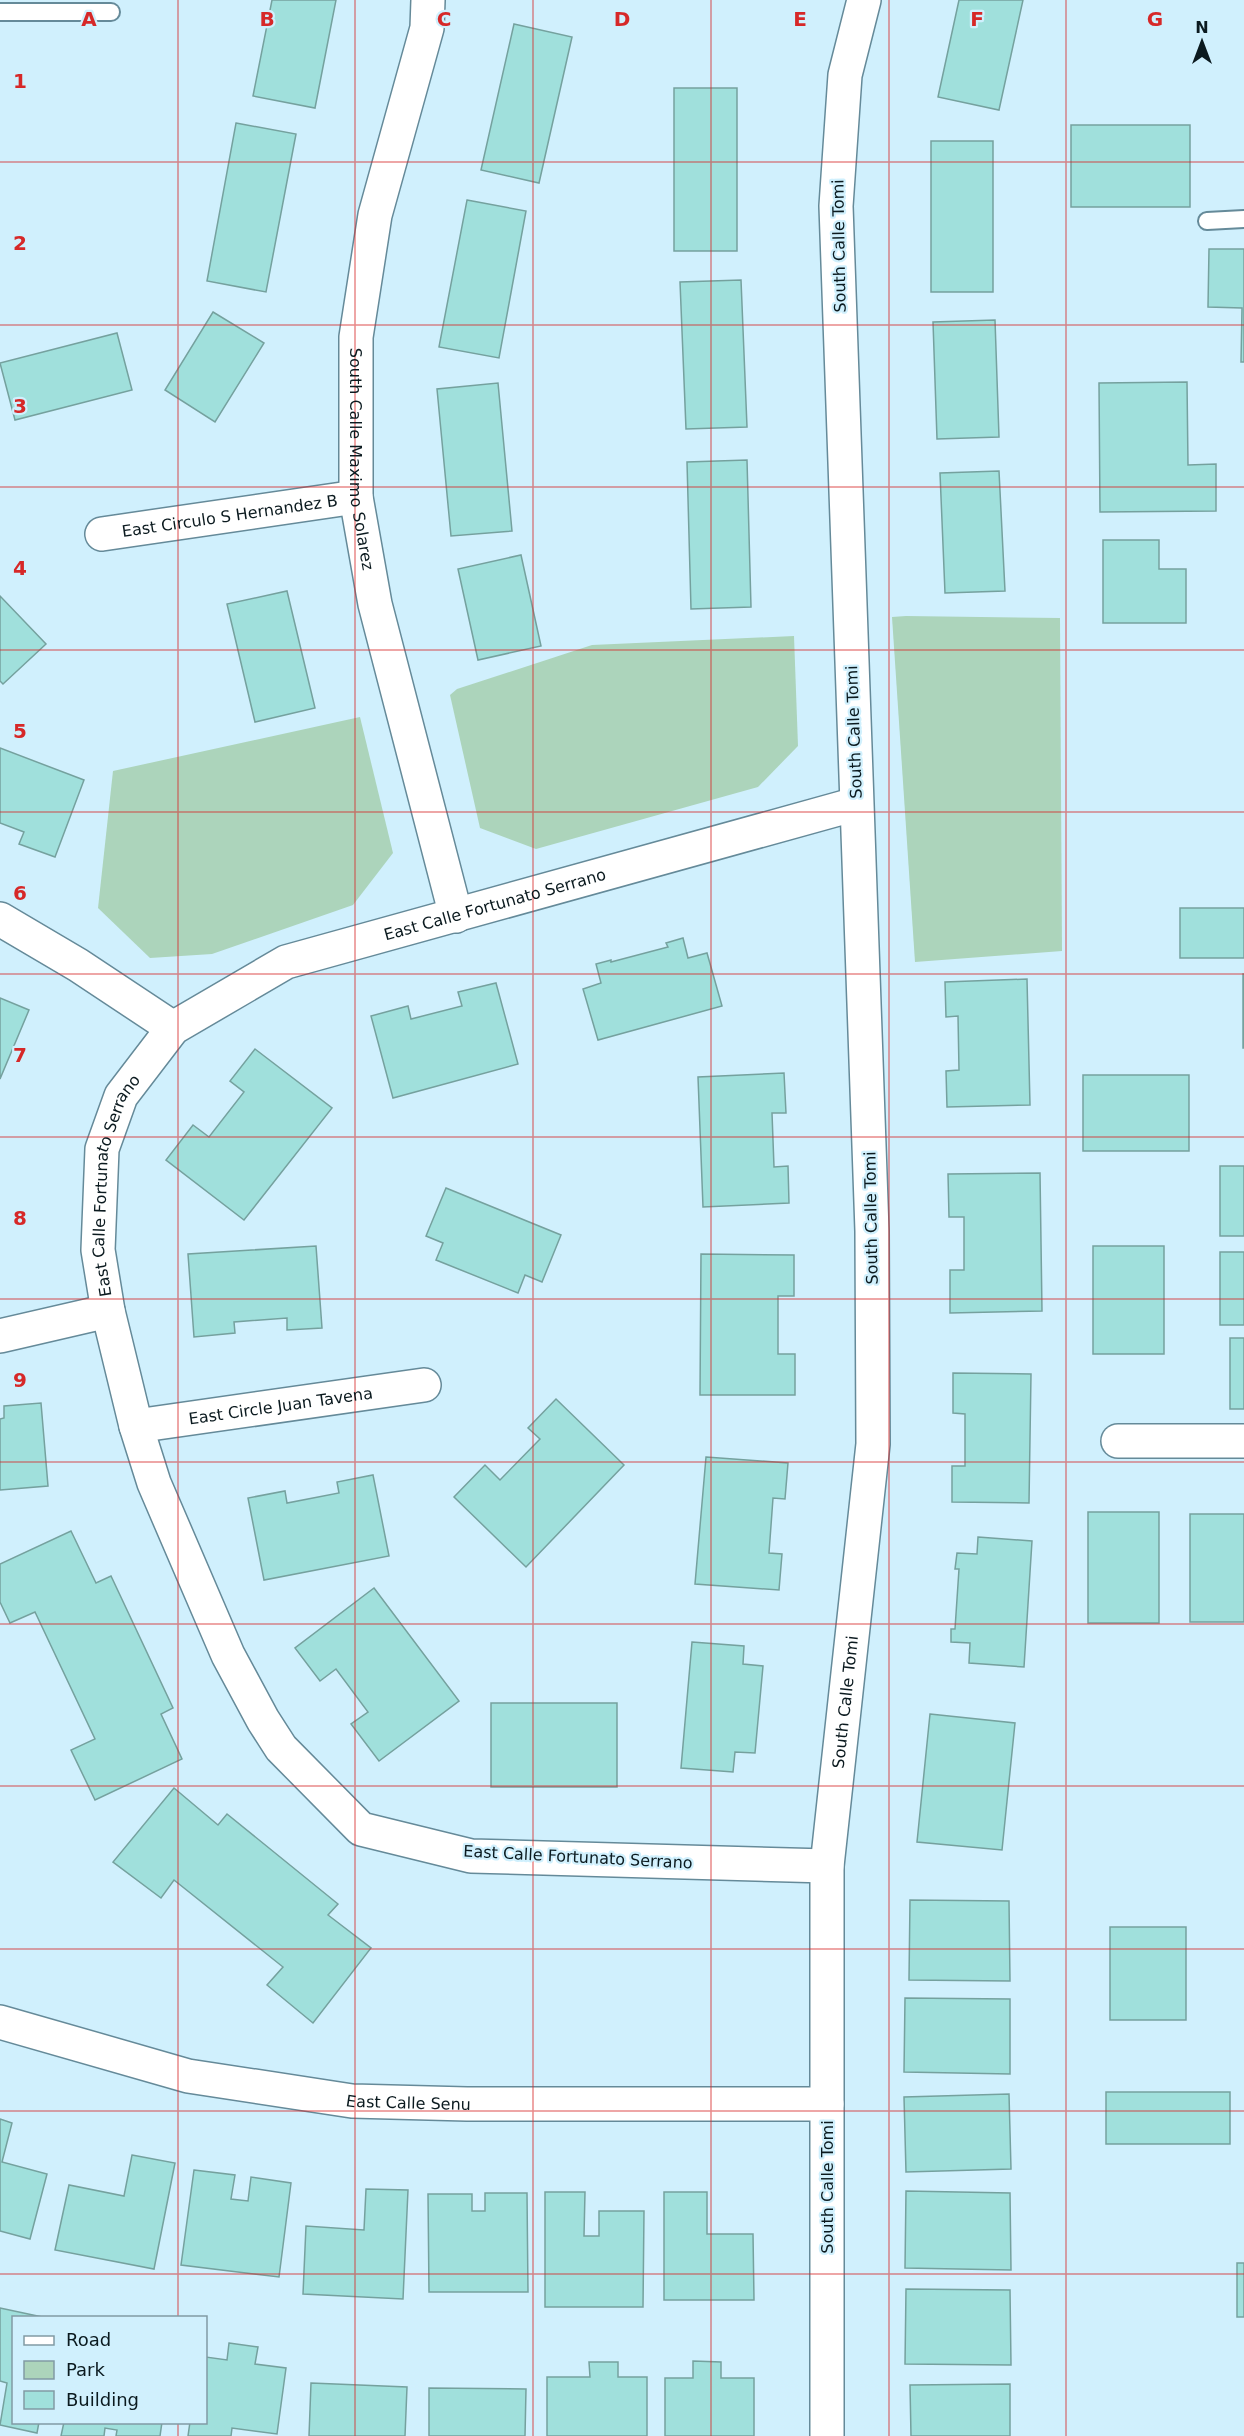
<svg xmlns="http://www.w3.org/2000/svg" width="1244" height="2436" font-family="'DejaVu Sans',sans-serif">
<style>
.green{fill:#acd4bb}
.building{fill:#a0e0dc;stroke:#75a19e;stroke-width:1.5}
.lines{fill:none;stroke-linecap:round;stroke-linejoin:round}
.service-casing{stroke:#658a99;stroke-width:20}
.minor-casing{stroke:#658a99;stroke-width:36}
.service{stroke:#fff;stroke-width:16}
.minor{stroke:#fff;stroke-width:33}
.grid{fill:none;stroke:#d62828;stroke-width:1.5;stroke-opacity:0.55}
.labels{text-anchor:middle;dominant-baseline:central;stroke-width:4.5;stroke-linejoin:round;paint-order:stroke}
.street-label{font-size:16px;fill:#0b1a1f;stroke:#d0f0fd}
.grid-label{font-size:20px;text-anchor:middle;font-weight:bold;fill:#d62828;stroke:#d0f0fd;stroke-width:4.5;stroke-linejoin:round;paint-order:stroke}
</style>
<rect width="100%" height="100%" fill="#d0f0fd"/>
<g class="green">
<path d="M906,616l154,2 2,333 -147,11 -23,-345z"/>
<path d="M794,636l4,110 -40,41 -222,62 -56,-21 -30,-133 7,-6 135,-44z"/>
<path d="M360,717l33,136 -40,52 -141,49 -62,4 -52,-50 15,-137z"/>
</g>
<g class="building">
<path d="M272,0h64l-21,108 -62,-12z"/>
<path d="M959,0h64l-24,110 -61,-13z"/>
<path d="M514,24l58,13 -33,146 -58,-13z"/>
<rect x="674" y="88" width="63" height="163"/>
<path d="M236,123l60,11 -30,158 -59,-11z"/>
<rect x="1071" y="125" width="119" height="82"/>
<rect x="931" y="141" width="62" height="151"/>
<path d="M467,200l59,11 -27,147 -60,-11z"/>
<path d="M1209,249h35v113h-3l1,-54 -34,-1z"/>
<path d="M741,280l6,147 -61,2 -6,-147z"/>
<path d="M213,312l51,31 -49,79 -50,-32z"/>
<path d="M995,320l4,117 -62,2 -4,-117z"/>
<path d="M117,333l15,57 -117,30 -15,-57z"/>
<path d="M1187,382l1,83 28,-1v47l-116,1 -1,-129z"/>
<path d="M498,383l14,148 -61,5 -14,-147z"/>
<path d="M747,460l4,147 -60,2 -4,-147z"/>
<path d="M999,471l6,120 -60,2 -5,-120z"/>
<path d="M1103,540h56v29h27v54h-83z"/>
<path d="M521,555l20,91 -63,14 -20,-91z"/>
<path d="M287,591l28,117 -60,14 -28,-118z"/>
<path d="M0,596l46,48 -43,40 -3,-3z"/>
<path d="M0,748l84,32 -29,77 -36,-13 5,-12 -24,-9z"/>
<rect x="1180" y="908" width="64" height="50"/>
<path d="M683,938l5,20 19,-5 15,53 -124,34 -15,-51 18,-6 -5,-19 15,-4v2l57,-15 -2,-4z"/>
<rect x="1243" y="974" width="1" height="74"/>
<path d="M1027,979l3,126 -83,2 -1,-36 13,-1 -1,-54 -12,1 -1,-35z"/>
<path d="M496,983l22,81 -125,34 -22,-82 37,-10 3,13 51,-13 -4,-14z"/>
<path d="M0,998l29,12 -29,69z"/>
<path d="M255,1049l77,59 -88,112 -78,-60 27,-35 16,12 35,-45 -14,-11z"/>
<path d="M784,1073l2,40h-14l2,54 14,-1 1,37 -86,4 -5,-130z"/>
<rect x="1083" y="1075" width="106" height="76"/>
<rect x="1220" y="1166" width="24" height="70"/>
<path d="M1040,1173l2,138 -92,2v-43h14v-53h-15l-1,-43z"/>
<path d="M446,1188l115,47 -19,47 -17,-7 -7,18 -82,-33 7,-17 -17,-7z"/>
<path d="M316,1246l6,82 -35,2v-12l-53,4 1,11 -41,4 -6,-83z"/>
<rect x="1093" y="1246" width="71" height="108"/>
<rect x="1220" y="1252" width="24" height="73"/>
<path d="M701,1254l93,1v41h-16v58h17v41h-95z"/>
<rect x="1230" y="1338" width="14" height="71"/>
<path d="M953,1373l78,1 -2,129 -77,-1v-36h13v-52l-12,-1z"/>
<path d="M556,1399l68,66 -98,102 -72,-70 31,-32 15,15 40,-41 -12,-11z"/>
<path d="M41,1403l7,83 -48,4v-71l4,-1v-12z"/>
<path d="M706,1457l82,6 -3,36 -12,-1 -4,55 13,1 -3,36 -84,-6z"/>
<path d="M373,1475l16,81 -125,24 -16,-82 37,-7 2,12 52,-10 -2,-11z"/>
<rect x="1088" y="1512" width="71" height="111"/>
<rect x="1190" y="1514" width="54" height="108"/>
<path d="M71,1531l25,52 15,-7 62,132 -12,6 21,45 -87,41 -24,-50 24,-11 -60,-127 -25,11 -10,-21v-38z"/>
<path d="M978,1537l54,4 -8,126 -55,-4 1,-20 -19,-1v-13h4l4,-60h-4l2,-16 20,1z"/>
<path d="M374,1588l85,113 -80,60 -28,-37 17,-12 -32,-43 -16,12 -25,-33z"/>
<path d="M692,1642l52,4 -1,18 20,2 -8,87 -20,-1 -2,20 -52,-4z"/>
<rect x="491" y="1703" width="126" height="84"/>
<path d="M930,1714l85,9 -13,127 -85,-8z"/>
<path d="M174,1788l44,37 9,-11 111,90 -10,11 43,33 -58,75 -46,-38 16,-18 -109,-87 -13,18 -48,-36z"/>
<path d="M910,1900l99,1 1,80 -101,-1z"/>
<rect x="1110" y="1927" width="76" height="93"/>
<path d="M905,1998l105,1v75l-106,-2z"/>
<rect x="1106" y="2092" width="124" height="52"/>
<path d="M1009,2094l2,75 -105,3 -2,-75z"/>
<path d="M0,2119l12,4 -10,39 45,12 -17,65 -30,-8z"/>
<path d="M132,2155l43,8 -21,106 -99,-19 14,-65 55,11z"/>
<path d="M194,2170l41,5 -4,24 17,2 3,-24 40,6 -12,94 -98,-12z"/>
<path d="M366,2189l42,1 -5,109 -100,-5 3,-68 58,4z"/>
<path d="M906,2191l104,2 1,77 -106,-2z"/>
<path d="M545,2192h40l-1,44h15v-25h45l-1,96h-98z"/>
<path d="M664,2192h43v42h46l1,66h-90z"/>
<path d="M485,2193h42l1,99h-99l-1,-98h44v17h13z"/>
<rect x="1237" y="2263" width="7" height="54"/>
<path d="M906,2289l104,1 1,75 -106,-1z"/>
<path d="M0,2308l47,10h-33v104h25l-2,11 -37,-8 7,-42 -7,-2z"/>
<path d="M229,2343l29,4 -3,17 31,4 -9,66 -45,-6 -1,8h-43l2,-14h16v-65l21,3z"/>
<path d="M693,2361l28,1v16h33v58h-89v-58h28z"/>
<path d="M589,2362h29v15h29v59h-100v-59h43z"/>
<path d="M311,2383l96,4 -2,49h-96z"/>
<path d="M1010,2384v52h-99l-1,-51z"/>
<path d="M429,2388l97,1 -1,47h-96z"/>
<path d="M64,2422h98l-2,14h-44l1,-6 -12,-2 -1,8h-43z"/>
</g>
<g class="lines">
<g class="service-casing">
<g id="service">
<path d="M0,12h111"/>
<path d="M1207,221l37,-2"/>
</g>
</g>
<g class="minor-casing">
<g id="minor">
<path id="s1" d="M428,0l-1,28 -52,187 -19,122v160l19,107 81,312"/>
<path id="s2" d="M102,534l254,-37"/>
<path d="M0,919l78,46 95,63"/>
<path d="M0,1336l108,-25"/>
<path id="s3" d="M136,1426l288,-41"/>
<path d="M1118,1441h126"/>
<path id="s4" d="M827,1866l-356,-10 -110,-27 -80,-81 -18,-28 -35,-65 -74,-172 -18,-57 -28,-115 -10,-61 4,-101 19,-53 52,-68 113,-66 570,-158"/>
<path id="s5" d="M0,2022l188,54 164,25 115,3h360"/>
<path id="s6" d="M827,2436v-570l46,-422 -1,-213 -36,-1025 9,-131 19,-75"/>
</g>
</g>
<use href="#service" class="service"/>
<use href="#minor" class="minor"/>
</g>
<path class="grid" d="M178,0v2318M355,0v2436M533,0v2436M711,0v2436M889,0v2436M1066,0v2436M0,162h1244M0,325h1244M0,487h1244M0,650h1244M0,812h1244M0,974h1244M0,1137h1244M0,1299h1244M0,1462h1244M0,1624h1244M0,1786h1244M0,1949h1244M0,2111h1244M0,2274h1244M178,2422v14"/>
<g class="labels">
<g class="street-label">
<text transform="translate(839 246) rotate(-91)">South Calle Tomi</text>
<text stroke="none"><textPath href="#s1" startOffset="468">South Calle Maximo Solarez</textPath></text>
<text stroke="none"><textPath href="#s2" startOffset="129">East Circulo S Hernandez B</textPath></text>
<text transform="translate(854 732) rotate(-92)">South Calle Tomi</text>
<text stroke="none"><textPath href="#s4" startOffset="1708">East Calle Fortunato Serrano</textPath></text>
<text stroke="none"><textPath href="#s4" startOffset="1185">East Calle Fortunato Serrano</textPath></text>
<text transform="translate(871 1218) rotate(-91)">South Calle Tomi</text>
<text stroke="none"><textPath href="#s3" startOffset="146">East Circle Juan Tavena</textPath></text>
<text stroke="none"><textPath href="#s6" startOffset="735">South Calle Tomi</textPath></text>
<text transform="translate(578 1857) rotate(3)">East Calle Fortunato Serrano</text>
<text stroke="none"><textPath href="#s5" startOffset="418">East Calle Senu</textPath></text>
<text transform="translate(827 2187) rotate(-90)">South Calle Tomi</text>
</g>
</g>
<g class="grid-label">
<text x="89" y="26">A</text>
<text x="267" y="26">B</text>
<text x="444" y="26">C</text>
<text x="622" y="26">D</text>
<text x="800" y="26">E</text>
<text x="977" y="26">F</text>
<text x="1155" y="26">G</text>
<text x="20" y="88">1</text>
<text x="20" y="250">2</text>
<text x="20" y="413">3</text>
<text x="20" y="575">4</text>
<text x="20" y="738">5</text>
<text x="20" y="900">6</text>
<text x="20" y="1062">7</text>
<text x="20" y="1225">8</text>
<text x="20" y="1387">9</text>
</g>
<rect x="12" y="2316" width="195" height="108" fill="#d0f0fd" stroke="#819aa4" stroke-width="1.5"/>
<rect x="24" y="2336" width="30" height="9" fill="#ffffff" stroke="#819aa4" stroke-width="1.5"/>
<text x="66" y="2346" font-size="18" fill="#0b1a1f">Road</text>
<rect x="24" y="2361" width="30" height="18" fill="#acd4bb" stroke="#819aa4" stroke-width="1.5"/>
<text x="66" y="2376" font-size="18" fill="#0b1a1f">Park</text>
<rect x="24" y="2391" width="30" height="18" fill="#a0e0dc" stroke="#819aa4" stroke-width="1.5"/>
<text x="66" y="2406" font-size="18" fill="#0b1a1f">Building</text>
<g transform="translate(1202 42)" stroke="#d0f0fd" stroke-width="4.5" paint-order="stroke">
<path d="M0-4.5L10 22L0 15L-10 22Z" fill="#0b1a1f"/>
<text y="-9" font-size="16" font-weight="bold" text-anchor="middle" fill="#0b1a1f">N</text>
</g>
</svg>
